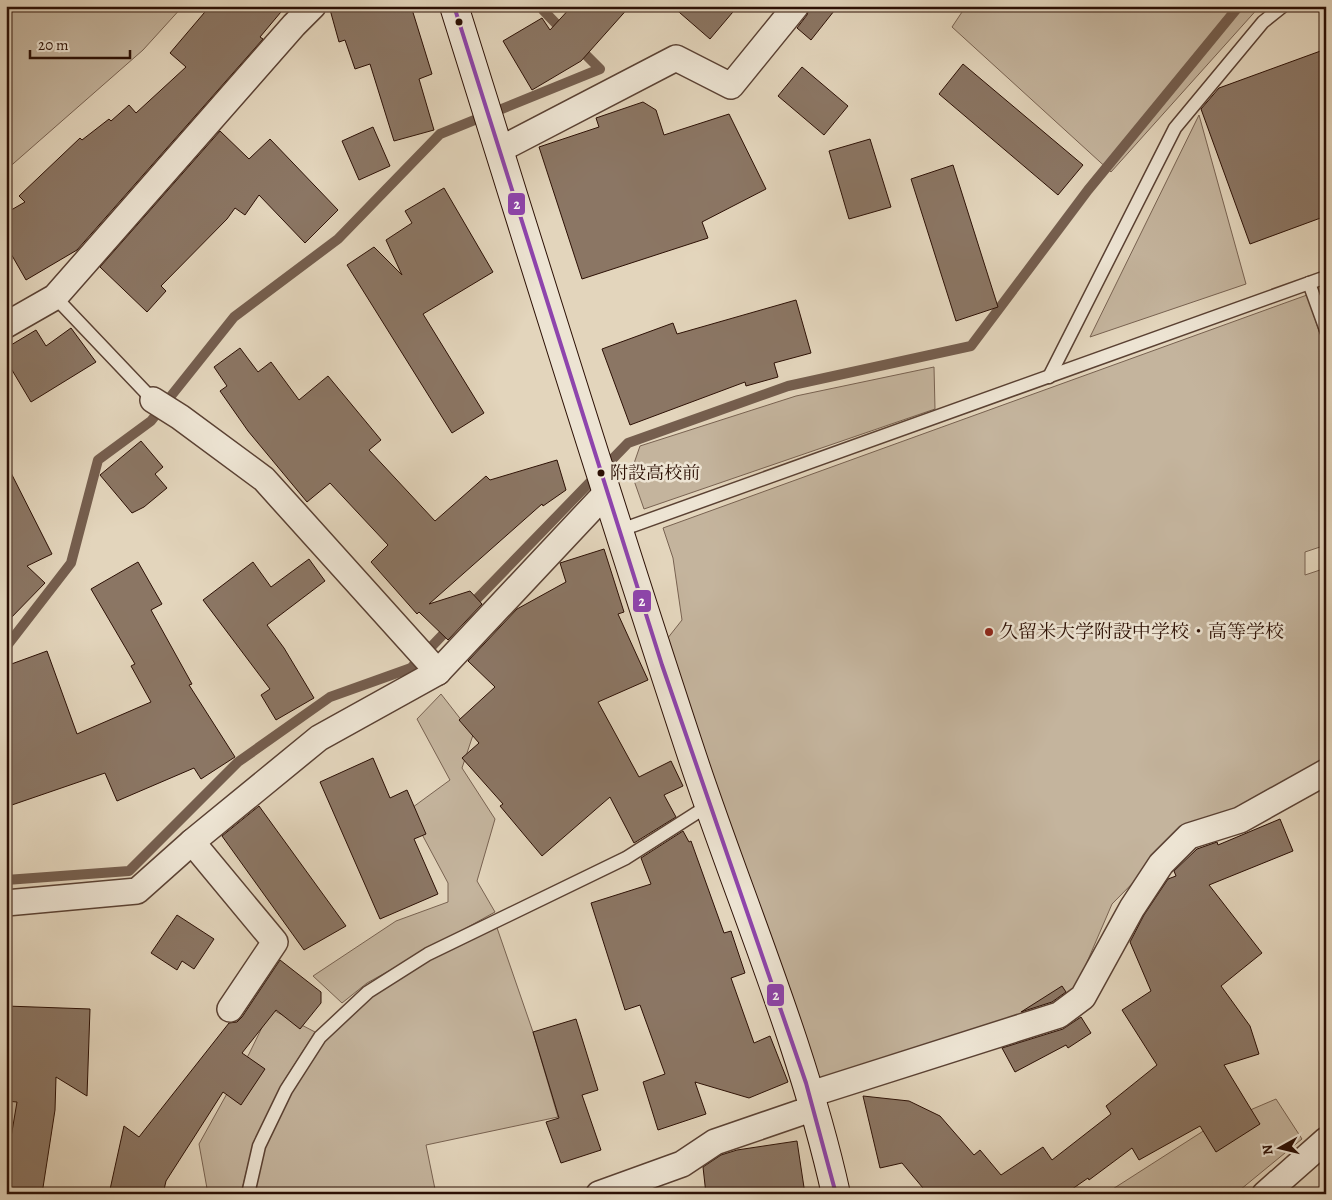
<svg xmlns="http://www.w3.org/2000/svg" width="1332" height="1200" font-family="Alegreya,'Noto Serif JP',serif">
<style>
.green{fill:#c4b49d;stroke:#786251}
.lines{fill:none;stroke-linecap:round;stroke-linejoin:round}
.stream{stroke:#755e4e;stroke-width:10}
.building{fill:#8b7664;stroke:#2c1005}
.lane-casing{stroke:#5a4133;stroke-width:15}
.street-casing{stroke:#5a4133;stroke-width:28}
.secondary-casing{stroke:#2c1005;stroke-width:30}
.lane{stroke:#ede4d3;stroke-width:12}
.street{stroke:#ede4d3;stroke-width:25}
.secondary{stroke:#ede4d3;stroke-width:28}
.bus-1-casing{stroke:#ede4d3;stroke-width:8}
.bus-1{stroke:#8e44ad;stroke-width:4}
.bus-dot{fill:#2c1005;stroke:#ede4d3;stroke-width:2}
.poi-dot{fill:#8f2418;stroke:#ede4d3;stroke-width:2}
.labels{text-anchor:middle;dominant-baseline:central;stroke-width:5;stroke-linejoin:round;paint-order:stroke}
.bus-label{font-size:18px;fill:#2c1005;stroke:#ede4d3;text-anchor:start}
.poi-label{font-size:19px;fill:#2c1005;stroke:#ede4d3;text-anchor:start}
.line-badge{stroke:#ede4d3;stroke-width:2}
.badge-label{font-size:14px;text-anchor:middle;font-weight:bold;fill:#fff}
</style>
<rect width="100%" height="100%" fill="#e3d5bc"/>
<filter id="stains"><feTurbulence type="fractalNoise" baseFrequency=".004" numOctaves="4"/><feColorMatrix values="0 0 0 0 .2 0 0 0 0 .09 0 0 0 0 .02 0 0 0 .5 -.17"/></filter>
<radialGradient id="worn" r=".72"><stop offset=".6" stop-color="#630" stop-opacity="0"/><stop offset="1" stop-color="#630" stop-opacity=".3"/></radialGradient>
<g class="green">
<path d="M6,6h177l-40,44 -137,120z"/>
<path d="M966,6h294l-149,166 -159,-145z"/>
<path d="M1199,115l47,169 -156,53z"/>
<path d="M1307,295l19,57v193l-21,7v23l21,-7v196l-87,49 -54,17 -73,74 -37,86 -36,21 -224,73 -148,-445 15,-19 -9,-62 -10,-30z"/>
<path d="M934,367l1,42 -291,100 -13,-37 9,-26 156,-50z"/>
<path d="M441,694l32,41 -11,33 33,51 -18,62 18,31 -128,71 -25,20 -29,-27 83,-55 52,-19v-19l-39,-73 41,-30 -33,-61z"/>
<path d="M495,922l38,110 25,85 -132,28 10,49h-188l11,-48 61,-109 48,-45z"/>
<path d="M271,1009l44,23 -33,52 -29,60 -12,50h-33l-9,-50 50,-90z"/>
<path d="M20,1021l-2,139 -12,1v-138z"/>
<path d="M1276,1099l26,40 -67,55h-130l103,-66z"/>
</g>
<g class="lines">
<g class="stream">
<path d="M547,6l-4,4 21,22"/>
<path d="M469,607l159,-164 160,-57 183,-40 117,-156 151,-184"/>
<path d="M6,647l65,-84 27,-103 53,-39 83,-104 104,-78 102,-105 160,-65 -22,-22"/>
<path d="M6,880l123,-9 109,-109 92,-65 81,-29 41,-43"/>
</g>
</g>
<g class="building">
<path d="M210,6h76l-26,31 3,2 -186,211 -51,30 -20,-35v-32l19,-11 -6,-6 61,-58 2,2 27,-21 2,2 18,-16 7,8 50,-46 -16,-14z"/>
<path d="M329,6h82l21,68 -13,5 15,51 -40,11 -24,-77 -15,5 -10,-29 -6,2z"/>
<path d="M572,6h58l-49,55 -49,29 -29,-49 39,-23 8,12z"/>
<path d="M672,6h66l-28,33z"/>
<path d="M810,6h28l-27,34 -14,-12 10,-13z"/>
<path d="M1326,49v167l-76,28 -49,-135 18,-21z"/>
<path d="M963,64l120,101 -25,30 -119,-101z"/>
<path d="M802,67l46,39 -24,29 -46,-39z"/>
<path d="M643,102l13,8 8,25 65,-21 37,75 -64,33 6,16 -126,41 -43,-132 60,-20 -3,-9z"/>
<path d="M373,127l17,39 -31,14 -17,-39z"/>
<path d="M220,131l29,28 21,-20 68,71 -33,33 -46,-48 -14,20 -10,-7 -8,11 -66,67 5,5 -19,21 -47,-45z"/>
<path d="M870,139l21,68 -42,12 -20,-68z"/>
<path d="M953,165l45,142 -42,14 -45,-142z"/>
<path d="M444,188l49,84 -70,42 61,99 -32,20 -105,-168 27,-18 28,28 -16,-35 26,-17 -7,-12z"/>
<path d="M796,300l15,53 -37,10 4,14 -32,9 -1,-4 -115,43 -28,-76 71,-26 4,11z"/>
<path d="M71,328l25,34 -65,40 -25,-42v-12l30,-18 10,16z"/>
<path d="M240,348l18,24 13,-10 28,38 29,-24 53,64 -12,10 66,71 51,-45 4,4 67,-20 9,30 -23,16 -1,-2 -113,100 41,-13 12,13 -34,36 -29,-28 -2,2 -46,-52 17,-17 -58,-62 -23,19 -59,-71 -28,-40 7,-5 -13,-19z"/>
<path d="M141,441l22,26 -8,7 12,14 -23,19 -12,6 -32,-38z"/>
<path d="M6,463l46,91 -25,12 18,17 -39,40z"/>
<path d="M604,549l20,63 -6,2 30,66 -50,22 41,75 32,-16 12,25 -19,9 12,22 -42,26 -24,-46 -68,59 -42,-50 3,-2 -41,-46 17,-15 -20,-23 36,-33 -27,-26 49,-52 49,-27 -6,-19z"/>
<path d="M309,559l16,22 -58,44 17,23 30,50 -38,22 -15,-25 9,-6 -67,-89 50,-38 18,25z"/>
<path d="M138,562l24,42 -11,6 41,74 -3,1 46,72 -34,22 -7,-11 -77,33 -12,-28 -99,34v-141l41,-15 30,83 74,-32 -20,-36 4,-2 -44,-75z"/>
<path d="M373,758l17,40 17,-8 19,44 -12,5 24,55 -58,25 -60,-137z"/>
<path d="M259,806l87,120 -42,24 -82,-114z"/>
<path d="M1280,819l13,32 -84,34 53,68 -41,33 29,40 9,28 -35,11 36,59 -44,28 -16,-26 -61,34 -7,-12 -43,32 -1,-2 -23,16h-137l-26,-31 -22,5 -17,-72 46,5 31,15 34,39 6,-5 21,25 42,-28 9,13 59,-46 -5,-8 51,-41 -35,-55 29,-19 -21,-49 14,-27 24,-36 8,-3 -2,-5 23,-22 20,-7 1,3z"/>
<path d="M683,831l6,11 2,-1 33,92 7,-2 14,42 -14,5 23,65 16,-7 18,46 -39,16 -54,-16 11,32 -48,16 -15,-48 22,-8 -25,-69 -15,5 -34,-107 60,-19 -10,-26z"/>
<path d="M177,915l37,24 -20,30 -12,-8 -5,9 -26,-17z"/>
<path d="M280,960l41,32v11l-21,26 -24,-19 -34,43 23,16 -24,36 -18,-13 -57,89 -3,13h-54l15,-68 15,11 90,-114 8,-1 5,-5z"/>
<path d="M1062,986l4,6 -14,10 -31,10z"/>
<path d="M6,1006l84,3 -3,87 -31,-19 -1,33 -13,84h-36v-27l11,-65 -11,-1z"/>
<path d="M1081,1017l10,16 -23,15 -2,-3 -51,27 -13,-24 61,-19z"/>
<path d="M576,1019l22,71 -16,5 19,55 -40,13 -15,-41 13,-4 -26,-86z"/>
<path d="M797,1141l8,53h-99l-3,-27 18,-12 16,-5z"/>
</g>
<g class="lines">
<g class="lane-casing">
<g id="lane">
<path d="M1309,283l17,47"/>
<path d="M55,297l98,103"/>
<path d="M1049,377l126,-249 88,-106 20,-16"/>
<path d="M618,531l708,-254"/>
<path d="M248,1194l11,-48 27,-56 34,-53 48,-45 60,-38 198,-96 83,-53"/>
</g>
</g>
<g class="street-casing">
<g id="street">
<path d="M499,150l177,-92 55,28 65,-80"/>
<path d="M6,325l49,-28 239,-272 19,-19"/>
<path d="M153,400l27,17 84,62 174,193"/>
<path d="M192,842l83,100 -45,67"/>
<path d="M6,903l131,-12 55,-49 127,-104 119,-66 169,-180"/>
<path d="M811,1094l248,-79 24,-18 49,-89 29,-44 28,-28 51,-16 86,-48"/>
<path d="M599,1194l83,-30 33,-22 99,-34"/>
<path d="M1265,1194l61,-54"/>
</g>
</g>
<g class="secondary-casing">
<path id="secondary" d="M454,6c79,252 156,503 239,753 48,144 110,286 143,435"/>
</g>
<use href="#lane" class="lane"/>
<use href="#street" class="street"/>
<use href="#secondary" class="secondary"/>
<g class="bus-1-casing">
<path id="bus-1" d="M454,6l208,659 144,418 30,111"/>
</g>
<use href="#bus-1" class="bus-1"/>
</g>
<g class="bus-dot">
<circle cx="459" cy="22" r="4.5"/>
<circle cx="601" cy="473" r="4.5"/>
</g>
<circle class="poi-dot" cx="989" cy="632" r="5"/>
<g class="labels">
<g class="bus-label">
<text x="610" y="473">附設高校前</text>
</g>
<g class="poi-label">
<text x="999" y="632">久留米大学附設中学校・高等学校</text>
</g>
</g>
<g class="line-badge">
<rect x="507" y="192" width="19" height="24" rx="5" fill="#8e44ad"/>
<rect x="632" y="589" width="20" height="24" rx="5" fill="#8e44ad"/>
<rect x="766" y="983" width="19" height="24" rx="5" fill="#8e44ad"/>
</g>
<g class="badge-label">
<text x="517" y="209">2</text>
<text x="642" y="606">2</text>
<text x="776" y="1000">2</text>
</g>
<rect width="1332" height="1200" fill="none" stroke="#e3d5bc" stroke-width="25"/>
<rect x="8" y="8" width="1317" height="1185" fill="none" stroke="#2c1005" stroke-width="2.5"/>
<rect x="12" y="12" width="1307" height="1175" fill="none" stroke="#2c1005"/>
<g transform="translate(1280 1148) rotate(262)" stroke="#ede4d3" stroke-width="4" paint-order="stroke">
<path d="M0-4L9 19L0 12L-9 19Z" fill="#2c1005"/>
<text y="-8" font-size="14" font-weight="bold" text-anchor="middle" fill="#2c1005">N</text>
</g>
<path d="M30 50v8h100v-8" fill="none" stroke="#2c1005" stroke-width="2.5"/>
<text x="38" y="50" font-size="15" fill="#2c1005" stroke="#ede4d3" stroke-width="4" paint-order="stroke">20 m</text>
<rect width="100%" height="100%" filter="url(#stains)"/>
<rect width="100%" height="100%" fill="url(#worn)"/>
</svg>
